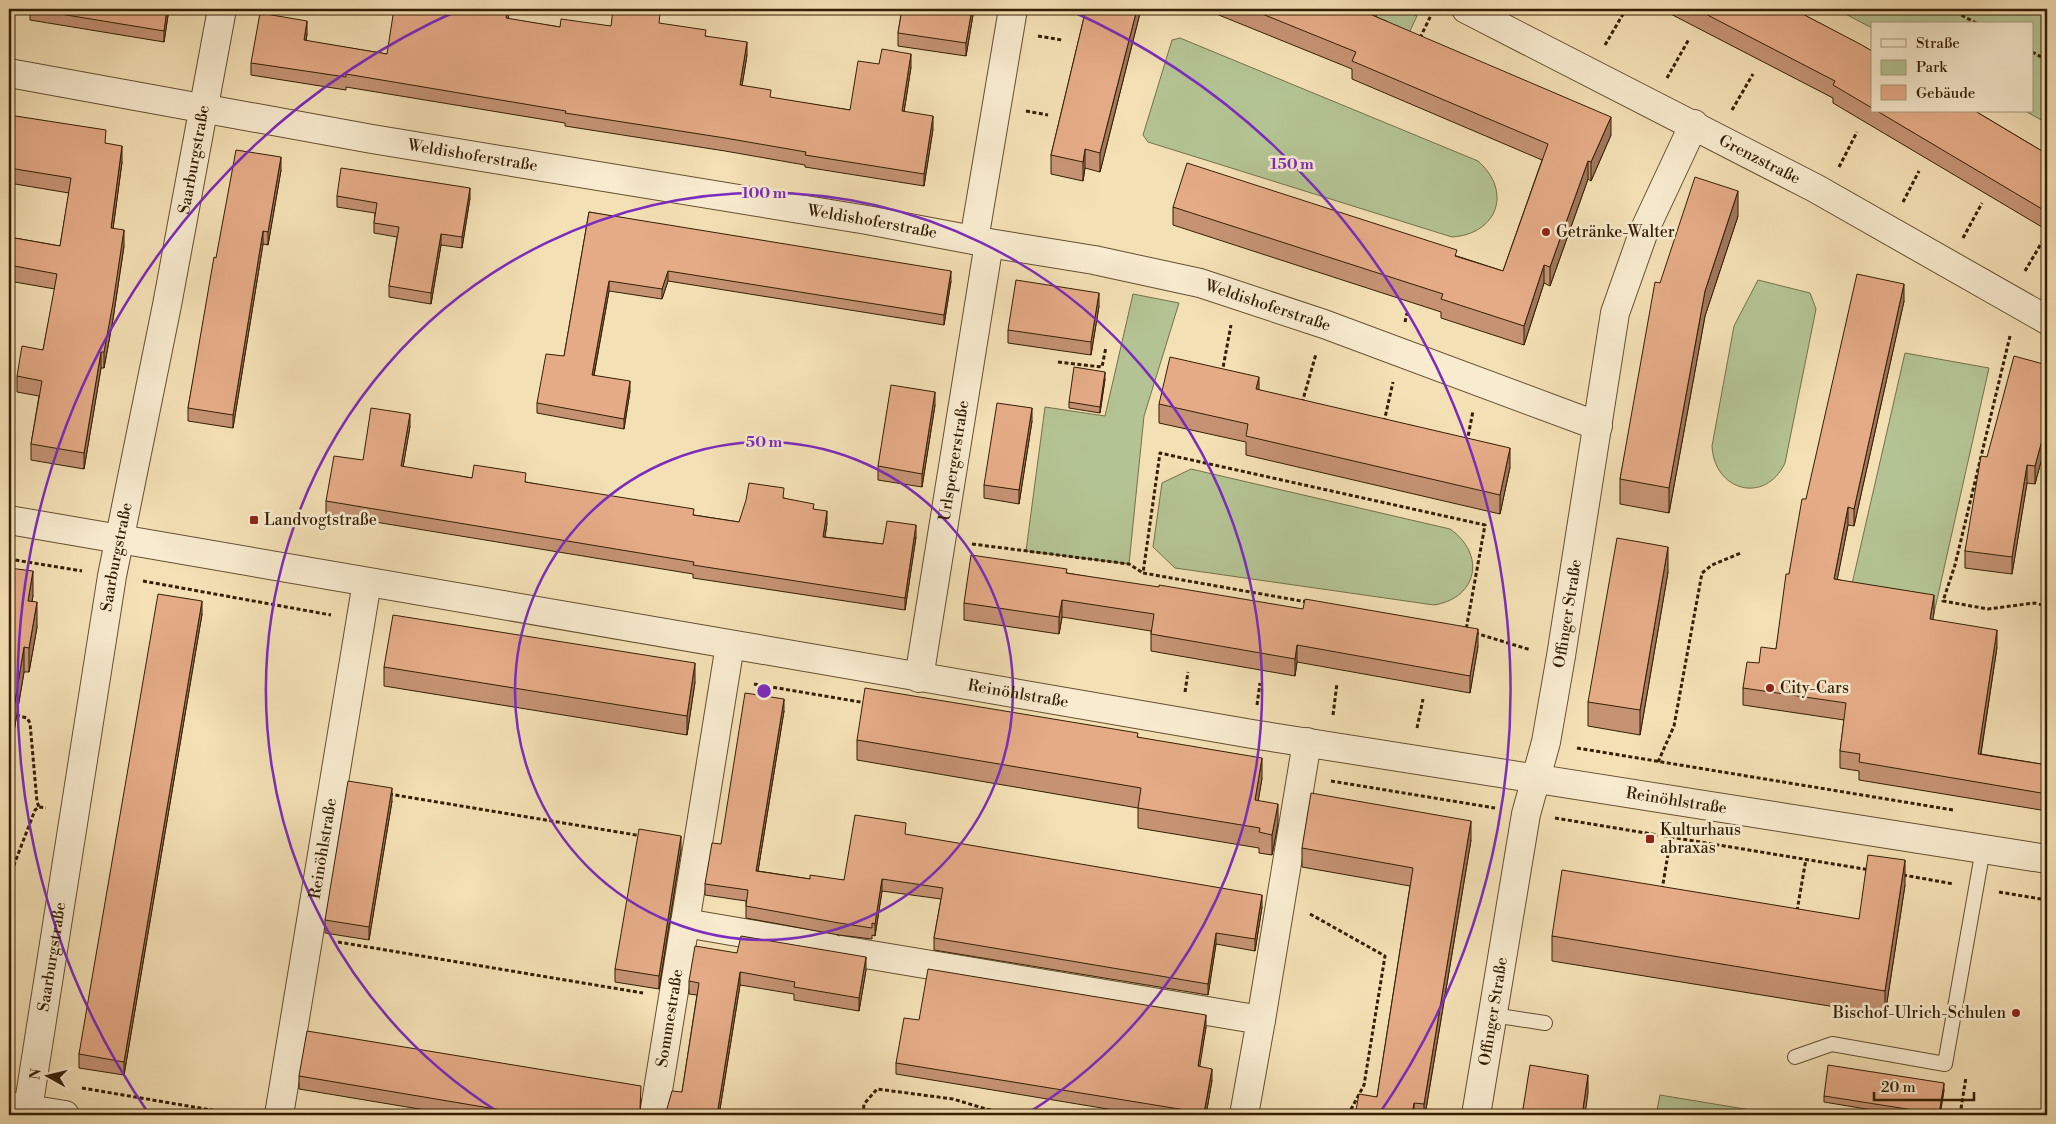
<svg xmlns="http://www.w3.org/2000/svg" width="2056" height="1124" font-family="'Libre Bodoni',serif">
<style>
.green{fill:#b4c393;stroke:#74714b}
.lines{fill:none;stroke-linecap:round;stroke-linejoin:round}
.service-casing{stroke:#644f30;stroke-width:16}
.minor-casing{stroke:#644f30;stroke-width:30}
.tertiary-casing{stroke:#644f30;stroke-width:30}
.path{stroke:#341f03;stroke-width:3;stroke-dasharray:4 2.5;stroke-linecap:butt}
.service{stroke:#f8ebcf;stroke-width:14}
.minor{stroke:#f8ebcf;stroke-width:28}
.tertiary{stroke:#f8ebcf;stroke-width:28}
.wall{fill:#c59374;stroke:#341f03}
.shaded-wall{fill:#a0785e;stroke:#341f03}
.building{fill:#e5ab87;stroke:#341f03}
.ring{fill:none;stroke:#7b2cbf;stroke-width:2.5}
.poi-dot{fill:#8f2418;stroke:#f8ebcf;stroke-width:2}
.labels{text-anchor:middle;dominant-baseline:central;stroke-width:5;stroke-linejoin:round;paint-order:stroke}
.street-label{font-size:16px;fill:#341f03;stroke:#f8ebcf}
.poi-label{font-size:16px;fill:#341f03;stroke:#f8ebcf;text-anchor:start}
.centre{fill:#7b2cbf;stroke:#f8ebcf;stroke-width:2.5}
.ring-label{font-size:15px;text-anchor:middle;font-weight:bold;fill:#7b2cbf;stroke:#f8ebcf;stroke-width:5;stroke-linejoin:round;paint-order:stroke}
</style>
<rect width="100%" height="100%" fill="#f4e0b5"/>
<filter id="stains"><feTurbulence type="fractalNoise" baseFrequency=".004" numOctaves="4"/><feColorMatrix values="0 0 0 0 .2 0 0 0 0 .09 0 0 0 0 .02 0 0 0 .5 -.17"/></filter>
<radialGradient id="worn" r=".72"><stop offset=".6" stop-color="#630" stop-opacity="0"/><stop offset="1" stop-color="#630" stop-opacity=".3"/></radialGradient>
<g class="green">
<path d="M1355,9h47l15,7 -8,17 -27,1 5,-13z"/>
<path d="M1836,9h211v114l-22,-12h7v-87h-160v4z"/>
<path d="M1180,38l298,123c35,31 19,73 -26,76l-304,-95 -5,-7 29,-95z"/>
<path d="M1758,280l52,13 6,16 -31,154c-20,42 -71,28 -73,-17l22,-120z"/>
<path d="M1133,294l46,9 -35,113 -15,148 -103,-13 19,-144 60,9z"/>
<path d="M1905,353l84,15 -55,245 -85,-16z"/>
<path d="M1191,469l259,60c36,25 28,69 -16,76l-259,-37 -22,-21 9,-64z"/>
<path d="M1660,1095l121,20h-125z"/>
</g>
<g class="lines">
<g class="service-casing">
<g id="service">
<path d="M1493,1015l52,8"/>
<path d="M1795,1057l37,-13 113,20 38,-215"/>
</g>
</g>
<g class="minor-casing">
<g id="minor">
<path id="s1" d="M1466,9l349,179 232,132"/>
<path id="s2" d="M9,73l363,66 495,81 122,23 105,17 106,23 124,41 274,102"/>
<path d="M974,240l39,-231"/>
<path id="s3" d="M919,678l70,-435"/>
<path d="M685,923l146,25"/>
<path d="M841,950l420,70 -17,95"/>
<path d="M1261,1020l46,-278"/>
<path d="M9,1106l56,9"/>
<path id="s4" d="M28,1109l84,-533 55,-271 55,-296"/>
<path id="s5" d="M279,1115l88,-533"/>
<path id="s6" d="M654,1115l76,-470"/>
<path id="s7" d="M1476,1115l50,-301 20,-72 15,-86 54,-343 29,-82 50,-107"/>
</g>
</g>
<g class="tertiary-casing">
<g id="tertiary">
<path id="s8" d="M9,520l1243,214 795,125"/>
</g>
</g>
<g class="path">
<path d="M1950,9l28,15"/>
<path d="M1038,36l24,4"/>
<path d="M1420,38l14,-29"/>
<path d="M1605,45l21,-36"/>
<path d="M2032,52l15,8"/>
<path d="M1667,78l22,-39"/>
<path d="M1732,110l21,-36"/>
<path d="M1026,111l22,4"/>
<path d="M1839,167l18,-35"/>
<path d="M1903,202l16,-31"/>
<path d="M1963,238l19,-35"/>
<path d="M2025,271l17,-29"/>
<path d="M1405,322l2,-9"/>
<path d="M2010,336l-55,229 -12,36 45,8 46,-6 13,3"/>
<path d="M1058,362l44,5 4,-20"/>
<path d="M1222,373l9,-48"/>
<path d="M1302,403l14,-49"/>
<path d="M1384,422l9,-40"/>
<path d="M1467,442l6,-31"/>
<path d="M972,544l157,20 14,9"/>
<path d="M9,559l73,12"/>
<path d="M143,581l188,34"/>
<path d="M1307,602l-164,-29 17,-120 325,72 -19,105"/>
<path d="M1475,633l56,17"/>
<path d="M754,684l112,19"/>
<path d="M1185,692l3,-20"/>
<path d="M1257,705l3,-22"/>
<path d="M16,715l11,3 3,5 7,79 2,5"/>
<path d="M1333,715l4,-32"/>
<path d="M1417,728l6,-29"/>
<path d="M1577,748l376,62"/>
<path d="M1658,762l16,-36 28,-153 10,-8 29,-12"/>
<path d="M1331,781l164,27"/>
<path d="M389,794l253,42"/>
<path d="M1555,818l315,52"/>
<path d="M1903,875l51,9"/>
<path d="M9,878l26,-68 4,-3 7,1"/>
<path d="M1662,890l9,-54"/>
<path d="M1999,892l48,8"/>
<path d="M1797,911l9,-52"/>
<path d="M1310,914l75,42 -21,129 -16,30"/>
<path d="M338,942l305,51"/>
<path d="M82,1088l153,26h13"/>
<path d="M863,1115l1,-11 13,-15 76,10 33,10 31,6"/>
<path d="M1960,1115l6,-38"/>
</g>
<use href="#service" class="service"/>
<use href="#minor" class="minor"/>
<use href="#tertiary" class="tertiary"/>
</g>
<g class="wall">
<path d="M30,9h139l-5,33 -134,-22z"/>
<path d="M902,9h72l-8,47 -68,-10v-13z"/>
<path d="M1086,9h55l-41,163 -15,-4 -2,13 -32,-7v-19z"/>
<path d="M1204,9h172v8l235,118 -20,46 -3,-2 -38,107 -6,-3 -20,62 -83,-27v-6l-268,-87v-18l284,49 46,15 39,-111 -190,-81v-10z"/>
<path d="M1661,9h132l79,42v60h103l72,43v76l-214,-127v-5z"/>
<path d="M508,19l52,8 51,-1 49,-2 46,12 41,19 -5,30 29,13 79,12 29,-46 32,3 -7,45 29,17 -9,57 -119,-19v-2l-80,-14 -160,-25v-3l-219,-36v3l-95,-15v-12l56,-29 -1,7 81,13z"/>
<path d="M9,115l97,28 16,19 -9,66 11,18 -11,73 -9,49h-3l-17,101 -53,-9v-16l8,-48 -22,-4v-16l26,-26 12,-61 -46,-8v-44l51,9 9,-53 -60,-10z"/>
<path d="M281,170l-13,75 -5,-1 -30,184 -45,-7v-13l28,-150z"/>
<path d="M337,196l133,2 -8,50 -21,-3 -10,59 -42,-7v-11l8,-49 -23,-4v-10l1,-10 -38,-6z"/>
<path d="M589,212l362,69 -7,44 -276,-44 -6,18 -53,-8 -15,85 36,15 -6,38 -87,-16v-10l27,-47z"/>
<path d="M1738,216l-33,100 -36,197 -49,-9v-25l40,-196z"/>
<path d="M1904,301l-50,225 -6,-1 -11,54 97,34 -2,7 65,27 -16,107 66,11v46l-188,-31v-9l-19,-3v-17l4,-31 -101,-15v-17l16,-25 17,-14 13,-75 17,-75z"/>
<path d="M1099,306l-8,49 -83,-12v-13z"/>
<path d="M2047,365v74l-12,45 -8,-1 -15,91 -47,-6v-17l22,-94z"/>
<path d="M1105,379l-5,34 -31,-5v-6z"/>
<path d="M1259,390l251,77 -10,47 -254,-59v-13l-87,-19v-19z"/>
<path d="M935,405l-13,82 -44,-7v-14z"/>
<path d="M1032,421l-13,83 -35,-6v-13z"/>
<path d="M410,426l-7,41 69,11 54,4 168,33 45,7 45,-24 30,11 13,14 -2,14 58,7 33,-7 -11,73 -212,-32v-4l-367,-60v-13l37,-41z"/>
<path d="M9,568l24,27 -1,7 5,25 -8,45h-5l-15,89z"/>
<path d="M1668,572l-28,163 -52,-9v-24z"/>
<path d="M1067,573l411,73 -8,47 -173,-31 -2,14 -144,-25v-20l-89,-14 -3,17 -95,-14v-17z"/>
<path d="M202,614l-78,461 -45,-7v-14z"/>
<path d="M384,667l311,15 -8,53 -303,-49z"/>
<path d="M784,711l-26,160 52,8 34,1 62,-45 356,72 -7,44 -39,-7 -8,51 -274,-45v-12l7,-39 -59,-8 -7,45 -3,-1v4l-33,-4 -93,-17v-17l-41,-6v-11l16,-40z"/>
<path d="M1138,737l124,41 -4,23 20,23 -6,31 -13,-2v-5l-121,-20v-20l-281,-48v-20z"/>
<path d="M392,801l-23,139 -44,-7v-13z"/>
<path d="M1471,840l-46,275h-70l22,-18 33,-211 -108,-19v-19z"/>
<path d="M681,849l-22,140 -44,-7v-13z"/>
<path d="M1905,885l-20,130 -333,-54v-25l307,-17z"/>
<path d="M737,953l129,17 -7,41 -65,-11v-6l-54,-9 -20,124 -54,3 16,-20 15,-97 -8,-1v-13z"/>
<path d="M919,1020l287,7 -7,40 13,13 -6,35h-62l-248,-41v-11z"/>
<path d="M299,1076l342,22 -1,11 4,5 2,1h-191l-156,-26z"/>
<path d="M1944,1090l-4,25h-38l-78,-13v-6z"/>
</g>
<g class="shaded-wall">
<path d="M167,9h2l-5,33v-11z"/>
<path d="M508,9h2l-4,22v-13z"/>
<path d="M972,9h2l-8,47v-13z"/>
<path d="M1137,9h4l-41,163v-19z"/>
<path d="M1375,9h1v16l-4,-10z"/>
<path d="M307,21v13l-3,19v-13z"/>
<path d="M747,42v13l-7,43v-13z"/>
<path d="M911,54v13l-9,57v-13z"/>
<path d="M933,116v13l-9,57v-12z"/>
<path d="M1611,117v18l-20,46v-19z"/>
<path d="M122,146v16l-11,82v-16z"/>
<path d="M1085,149v19l-2,13v-19z"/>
<path d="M281,157v13l-13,75v-13z"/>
<path d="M1588,161v18l-38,107v-19z"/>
<path d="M470,188v10l-8,50v-11z"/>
<path d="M1738,191v25l-33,100 -36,197v-25l36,-197z"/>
<path d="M124,230v16l-11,73 -9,49v-16z"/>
<path d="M263,231v13l-30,184v-13z"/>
<path d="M441,234v11l-10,59v-11z"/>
<path d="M1544,265v18l-20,62v-19z"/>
<path d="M668,271v10l-6,18v-10z"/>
<path d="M951,271v10l-7,44v-10z"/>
<path d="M609,281v10l-17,94v-10z"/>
<path d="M1904,284v17l-50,225v-17z"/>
<path d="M1099,293v13l-8,49v-13z"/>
<path d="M101,352v16l-17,101v-16z"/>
<path d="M1105,372v7l-5,34v-6z"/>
<path d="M1259,377v19l-3,-7z"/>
<path d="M630,381v10l-6,38v-10z"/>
<path d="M935,392v13l-13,82v-13z"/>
<path d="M1032,408v13l-13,83v-14z"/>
<path d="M410,414v12l-9,53v-13z"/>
<path d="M2047,422v17l-12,45v-18z"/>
<path d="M1510,448v19l-10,47v-19z"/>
<path d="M2027,465v18l-15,91v-17z"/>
<path d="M1848,507v18l-14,71v-17z"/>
<path d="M827,511v12l-4,27v-13z"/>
<path d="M916,525v12l-11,73v-12z"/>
<path d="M1668,547v25l-28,163v-25z"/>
<path d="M33,571v24l-5,30v-24z"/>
<path d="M1934,595v18l-4,24v-18z"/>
<path d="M1062,600v17l-3,17v-17z"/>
<path d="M202,601v13l-78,461v-13z"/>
<path d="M37,602v25l-8,45v-24z"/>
<path d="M1478,629v17l-8,47v-17z"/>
<path d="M1997,630v17l-19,124v-17z"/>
<path d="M1297,645v17l-2,14v-17z"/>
<path d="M24,647v25l-15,89v-24z"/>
<path d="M695,663v19l-8,53v-19z"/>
<path d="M784,699v12l-28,172v-12z"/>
<path d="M1262,758v20l-7,42v-20z"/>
<path d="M392,788v13l-23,139v-13z"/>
<path d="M1278,804v20l-6,31v-20z"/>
<path d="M1471,821v19l-46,275h-1v-11z"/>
<path d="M681,836v13l-22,140v-13z"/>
<path d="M1905,860v25l-20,130v-24z"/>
<path d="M882,879v12l-7,45v-12z"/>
<path d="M1262,895v12l-7,44v-12z"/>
<path d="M1216,933v11l-8,51v-11z"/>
<path d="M866,957v13l-7,41v-13z"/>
<path d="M740,972v13l-21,130 -1,-6z"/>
<path d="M1206,1015v12l-8,51v-12z"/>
<path d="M1212,1069v11l-6,35h-2z"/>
<path d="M1588,1075v18l-3,22h-3z"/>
<path d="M1944,1083v7l-4,25h-1z"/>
<path d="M1414,1103v12h-2z"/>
</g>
<g class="building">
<path d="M30,9h137l-3,22z"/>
<path d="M394,9h114l-2,9 54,9 1,-8 50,7 2,-17h8l39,5 -1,9 47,7 -1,6 42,6 -7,43 31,5 -1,7 80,13 8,-49 21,3 3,-15 29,5 -9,57 31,5 -9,58 -119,-19 1,-3 -81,-14 -160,-25 1,-2 -220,-37v3l-95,-14 9,-50 47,8 -3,19 83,14z"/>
<path d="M902,9h70l-6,34 -68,-10z"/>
<path d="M1086,9h51l-37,144 -15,-4 -2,13 -32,-7z"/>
<path d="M1250,9h125l-3,6 239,102 -20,45 -3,-1 -38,106 -6,-2 -20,61 -83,-27 2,-5 -270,-87 14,-44 270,87 -2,6 48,15 45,-127 -196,-83 4,-9z"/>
<path d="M1696,9h97l67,35 12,7v57l-39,-23 2,-4z"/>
<path d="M1877,111h98l72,43v58z"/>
<path d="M9,115l97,15 -1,13 17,3 -11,82 13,2 -11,73 -9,49h-3l-17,101 -53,-9 11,-63 -25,-5 5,-30 21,4 14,-76 -48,-9v-28l51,9 11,-68 -62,-10z"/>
<path d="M236,150l45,7 -13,75 -5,-1 -30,184 -45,-7 26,-151 2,1z"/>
<path d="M341,168l129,20 -8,49 -21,-3 -10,59 -42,-7 10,-59 -25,-4 3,-20 -40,-7z"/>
<path d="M1695,177l43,14 -33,100 -36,197 -49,-9 35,-197 5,1z"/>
<path d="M589,212l362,59 -7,44 -276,-44 -6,18 -53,-8 -17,94 38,6 -6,38 -87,-16 9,-49 18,2z"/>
<path d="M1857,274l47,10 -50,225 -6,-2 -14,72 100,16 -4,24 67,11 -19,124 69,11v29l-188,-32 1,-8 -20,-3 6,-48 -103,-15 4,-26 12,1 2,-16 15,2 10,-75h3l13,-75h4z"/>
<path d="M1016,280l83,13 -8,49 -83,-12z"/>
<path d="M2014,356l33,9v57l-12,44 -8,-1 -15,92 -47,-6 16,-95 6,1z"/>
<path d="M1170,357l89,20 -3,12 254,59 -10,47 -254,-59 2,-12 -89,-20z"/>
<path d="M1074,367l31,5 -5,35 -31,-5z"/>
<path d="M891,385l44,7 -13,82 -44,-8z"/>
<path d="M997,403l35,5 -13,82 -35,-5z"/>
<path d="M371,408l39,6 -9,52 71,12 2,-13 52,8 -1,9 169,27 -1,6 46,7 7,-22 3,-17 35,5 -1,10 31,6 -1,5 14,2 -4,26 60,7 4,-23 29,4 -11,73 -212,-33 1,-3 -368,-61 8,-45 29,4z"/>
<path d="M1617,538l51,9 -28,163 -52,-8z"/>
<path d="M971,555l96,14 -1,4 93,14v-2l144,24 2,-10 173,30 -8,47 -173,-31 -2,14 -144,-25 3,-20 -92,-14 -3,17 -95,-14z"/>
<path d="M9,568l24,3 -5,30 9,1 -8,46 -5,-1 -15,90z"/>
<path d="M158,594l44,7 -78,461 -45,-8z"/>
<path d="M393,615l302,48 -8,53 -303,-49z"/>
<path d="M865,688l273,45 -1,4 125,21 -7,42 23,4 -6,31 -13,-3 1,-4 -122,-20 3,-20 -284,-48z"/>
<path d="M745,693l39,6 -28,172 54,8v-4l34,5 11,-65 51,8 -1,11 357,61 -7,44 -39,-6 -8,51 -274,-46 9,-50 -61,-9 -7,45 -3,-1v5l-33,-5 -93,-17 2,-16 -43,-6 7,-41 9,1z"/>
<path d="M348,781l44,7 -23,139 -44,-7z"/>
<path d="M1311,793l160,28 -47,283 -10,-1 -2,12h-57l4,-21 18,3 36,-229 -111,-20z"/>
<path d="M639,829l42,7 -22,140 -44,-7z"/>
<path d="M1868,855l37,5 -20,131 -333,-55 10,-66 297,49z"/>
<path d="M741,936l125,21 -7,41 -65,-11 1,-5 -55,-10 -22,137 33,6h-89l4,-3 6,-21 10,1 17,-109 -10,-2 6,-35 42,7z"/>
<path d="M928,969l278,46 -8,51 14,3 -8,44 -308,-50 8,-45 15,2z"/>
<path d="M307,1031l334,55 -1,22 4,6 2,1h-115l-232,-39z"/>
<path d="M1530,1065l58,10 -6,40h-60z"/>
<path d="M1828,1065l116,18 -5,31 -115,-18z"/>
</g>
<g class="ring">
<circle cx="764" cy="691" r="249"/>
<path d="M500 1113A498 498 0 1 1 1028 1113"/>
<path d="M149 1114A746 746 0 0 1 461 9M1067 9A746 746 0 0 1 1379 1114"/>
</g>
<g class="poi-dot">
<circle cx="1546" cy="232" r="5"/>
<rect x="249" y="515" width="10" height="10" rx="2.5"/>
<circle cx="1770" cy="688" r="5"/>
<rect x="1645" y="834" width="10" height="10" rx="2.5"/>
<circle cx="2016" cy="1013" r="5"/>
</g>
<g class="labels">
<g class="street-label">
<text stroke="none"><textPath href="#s2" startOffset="471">Weldishoferstraße</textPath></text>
<text stroke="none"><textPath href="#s1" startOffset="330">Grenzstraße</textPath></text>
<text stroke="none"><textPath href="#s4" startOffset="964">Saarburgstraße</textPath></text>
<text stroke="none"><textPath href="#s2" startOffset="876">Weldishoferstraße</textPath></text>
<text stroke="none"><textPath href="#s2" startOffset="1281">Weldishoferstraße</textPath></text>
<text stroke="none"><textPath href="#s3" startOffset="220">Urlspergerstraße</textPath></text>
<text stroke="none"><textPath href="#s4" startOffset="559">Saarburgstraße</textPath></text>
<text stroke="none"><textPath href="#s7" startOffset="510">Offinger Straße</textPath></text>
<text stroke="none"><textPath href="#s8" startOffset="1024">Reinöhlstraße</textPath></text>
<text stroke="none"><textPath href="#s8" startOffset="1691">Reinöhlstraße</textPath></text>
<text stroke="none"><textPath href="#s5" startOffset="270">Reinöhlstraße</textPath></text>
<text stroke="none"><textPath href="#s4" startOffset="154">Saarburgstraße</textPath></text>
<text stroke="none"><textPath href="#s7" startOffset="105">Offinger Straße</textPath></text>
<text stroke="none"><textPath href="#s6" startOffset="98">Sommestraße</textPath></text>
</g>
<g class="poi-label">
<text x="1556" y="232">Getränke-Walter</text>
<text x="264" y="520">Landvogtstraße</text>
<text x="1780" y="688">City-Cars</text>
<text x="1660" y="830">Kulturhaus<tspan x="1660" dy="18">abraxas</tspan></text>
<text x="2006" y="1013" text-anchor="end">Bischof-Ulrich-Schulen</text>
</g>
</g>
<circle cx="764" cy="691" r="8" class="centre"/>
<g class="ring-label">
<text x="1292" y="169">150 m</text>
<text x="764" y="198">100 m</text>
<text x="764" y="447">50 m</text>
</g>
<rect width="2056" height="1124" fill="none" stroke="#f4e0b5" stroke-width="30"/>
<rect x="10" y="10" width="2036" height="1104" fill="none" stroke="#341f03" stroke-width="2.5"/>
<rect x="15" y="15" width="2026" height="1094" fill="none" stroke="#341f03"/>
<rect x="1871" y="22" width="162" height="90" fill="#f8ebcf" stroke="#aa997d"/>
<rect x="1881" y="39" width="25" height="8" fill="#f8ebcf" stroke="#aa997d"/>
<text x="1916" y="48" font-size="15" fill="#341f03">Straße</text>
<rect x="1881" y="60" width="25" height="15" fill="#b4c393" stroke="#aa997d"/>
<text x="1916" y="72" font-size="15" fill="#341f03">Park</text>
<rect x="1881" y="85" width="25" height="15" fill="#e5ab87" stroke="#aa997d"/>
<text x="1916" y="98" font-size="15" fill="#341f03">Gebäude</text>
<g transform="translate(48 1076) rotate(278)" stroke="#f8ebcf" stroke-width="4" paint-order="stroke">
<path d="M0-4L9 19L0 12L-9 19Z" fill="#341f03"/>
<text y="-8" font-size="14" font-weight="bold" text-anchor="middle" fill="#341f03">N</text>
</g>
<path d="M1874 1092v8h100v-8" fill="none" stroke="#341f03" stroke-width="2.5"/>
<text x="1881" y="1092" font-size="15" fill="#341f03" stroke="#f8ebcf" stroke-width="4" paint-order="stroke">20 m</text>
<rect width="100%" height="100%" filter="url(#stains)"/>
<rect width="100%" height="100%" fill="url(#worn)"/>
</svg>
